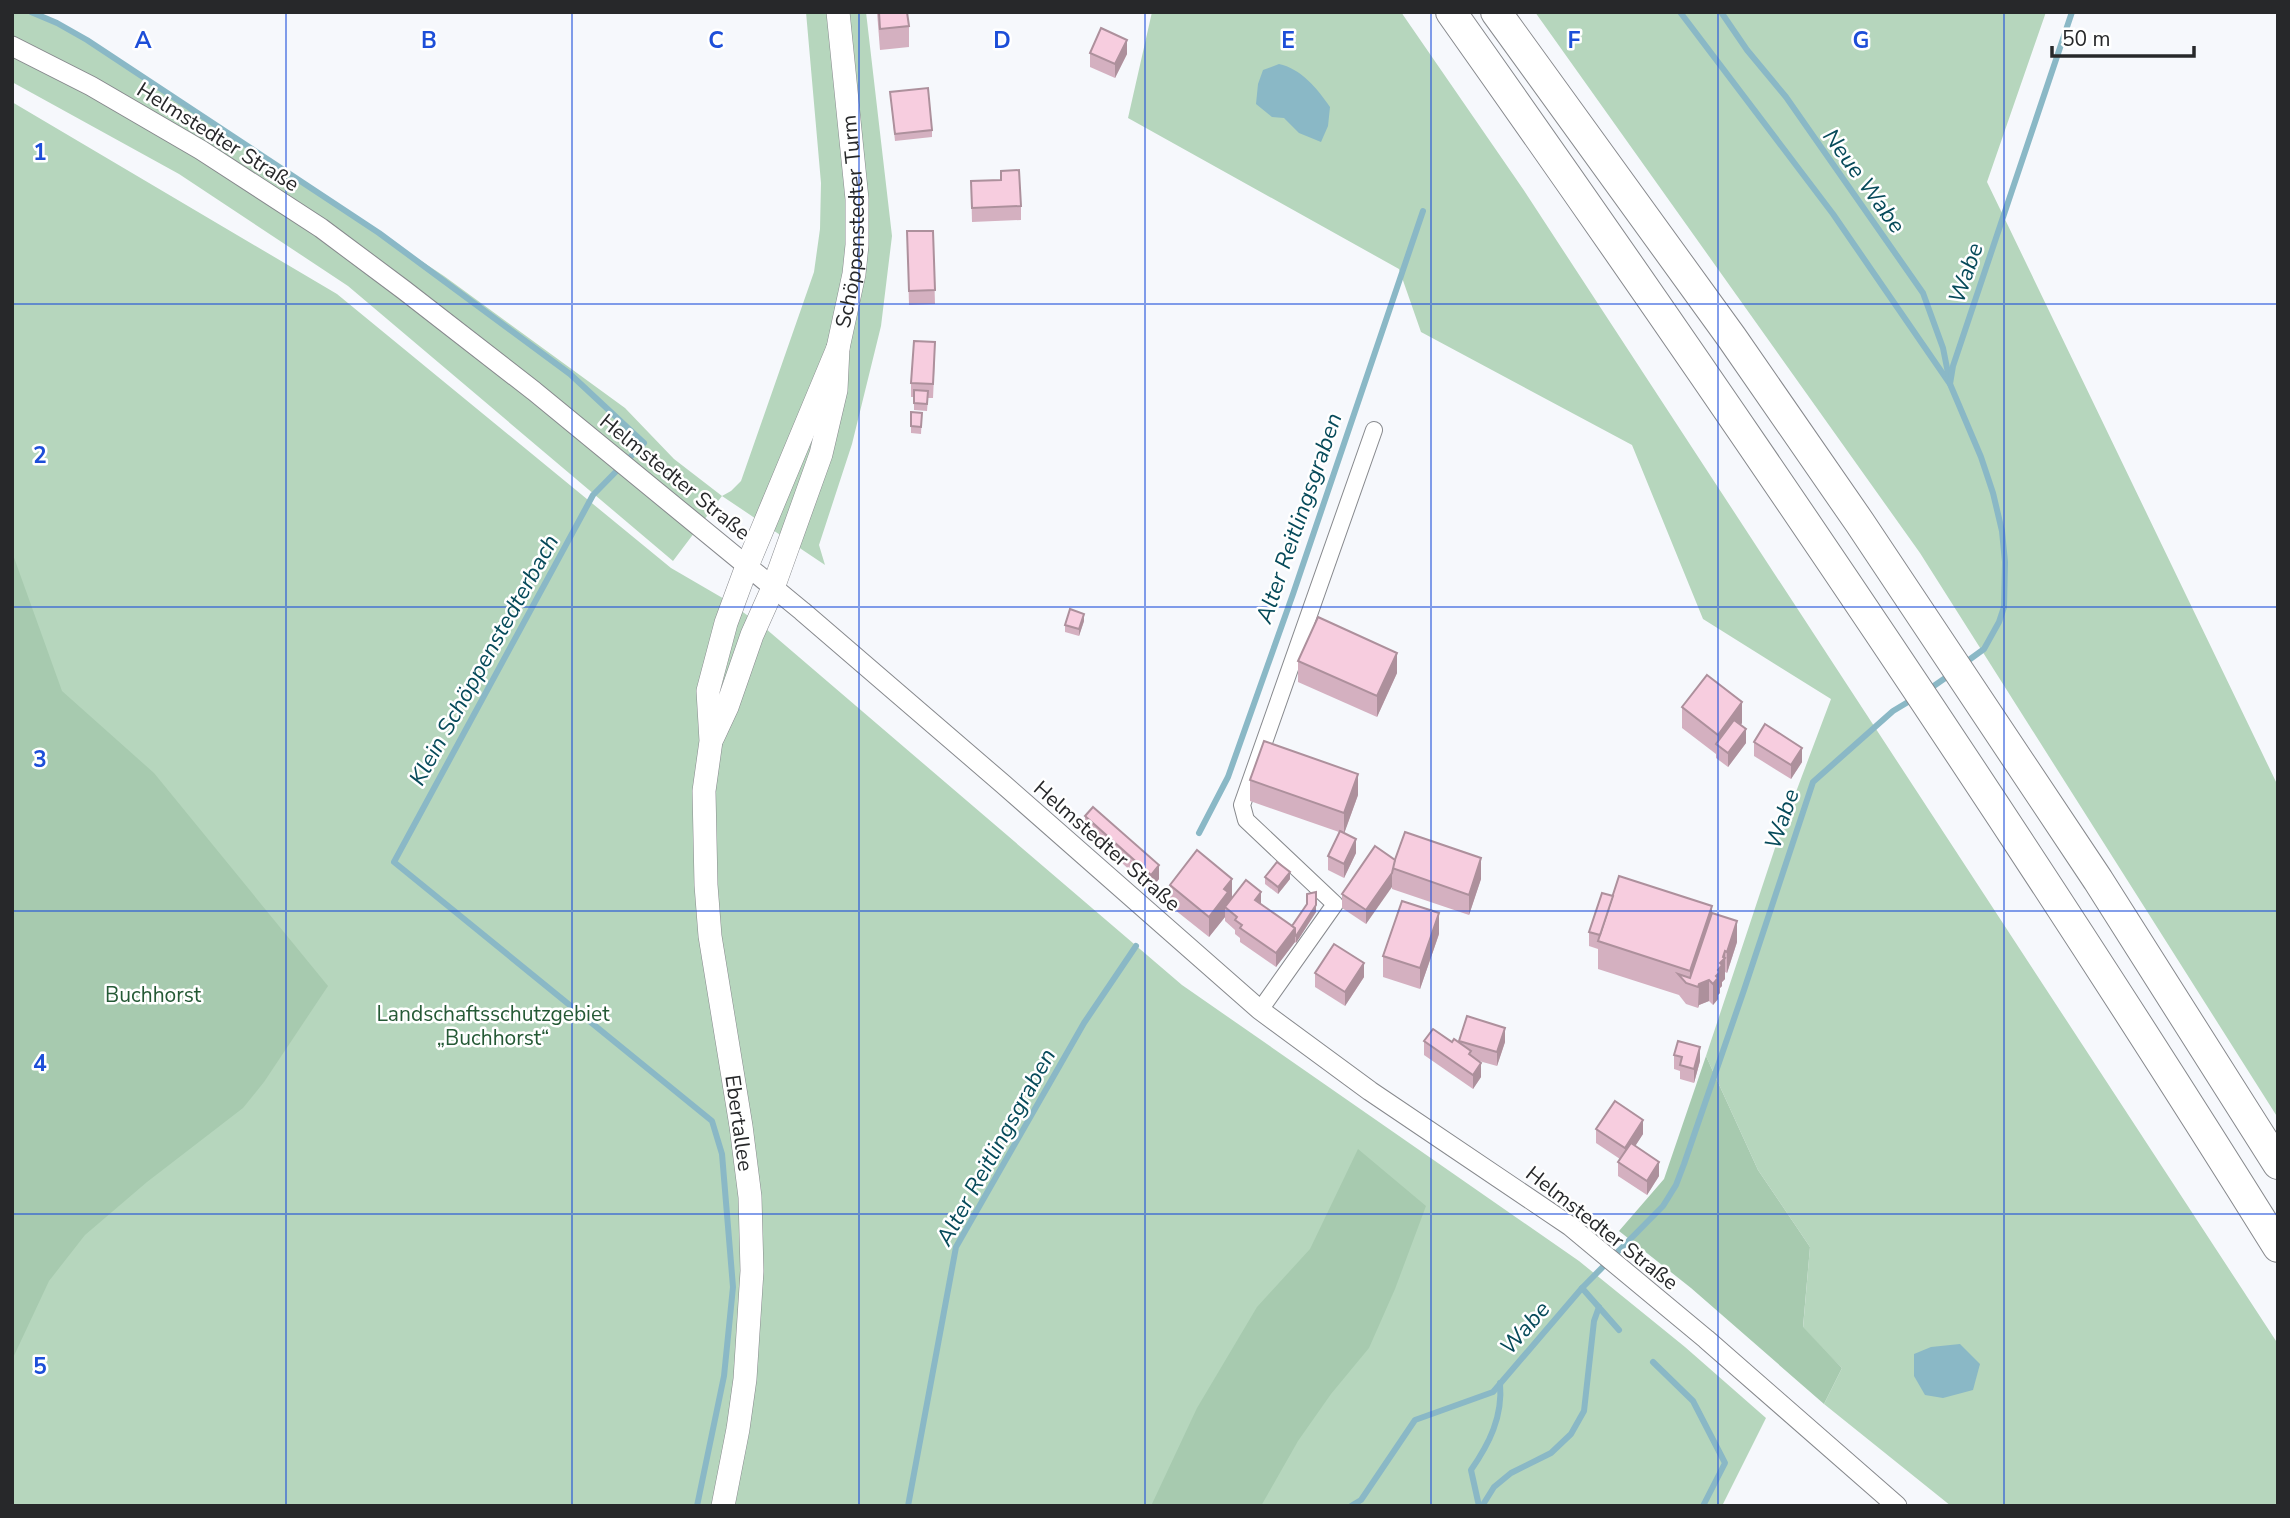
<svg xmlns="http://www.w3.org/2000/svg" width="2290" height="1518" font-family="'Nunito Sans',sans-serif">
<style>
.green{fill:#b6d6bd}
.forest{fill:#a7caaf}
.water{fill:#8ab8c6}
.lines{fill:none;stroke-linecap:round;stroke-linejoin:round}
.stream{stroke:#8ab8c6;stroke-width:6}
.minor-casing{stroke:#87898d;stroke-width:18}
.tertiary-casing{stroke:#87898d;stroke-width:21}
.secondary-casing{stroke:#87898d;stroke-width:24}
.motorway-casing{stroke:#87898d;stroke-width:32}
.minor{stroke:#fff;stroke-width:16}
.tertiary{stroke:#fff;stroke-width:19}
.secondary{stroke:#fff;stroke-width:23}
.motorway{stroke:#fff;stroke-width:30}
.wall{fill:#d4b0c0}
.shaded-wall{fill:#ad909c}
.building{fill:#f7cddf;stroke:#ad909c;stroke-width:2}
.grid{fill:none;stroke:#1d4ed8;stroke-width:2;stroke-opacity:0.55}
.labels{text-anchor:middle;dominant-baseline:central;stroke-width:5;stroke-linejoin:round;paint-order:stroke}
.street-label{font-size:21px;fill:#27282a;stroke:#fff}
.park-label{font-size:21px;fill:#245935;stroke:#fff}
.water-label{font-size:23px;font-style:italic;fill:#064a5a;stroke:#fff}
.grid-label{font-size:23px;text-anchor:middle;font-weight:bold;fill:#1d4ed8;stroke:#fff;stroke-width:5;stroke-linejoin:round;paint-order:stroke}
</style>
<rect width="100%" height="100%" fill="#f6f8fc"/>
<g class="green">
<path d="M12,12c31,0 49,14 75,28l357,236 181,132 49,51 48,37 9,-5 10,-10 73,-209 6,-43 1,-46 -15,-171h60l26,224 -11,90 -29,118 -33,101 6,20 -103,-69 -49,65 -325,-275 -169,-112 -167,-92z"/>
<path d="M1152,12h249l122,177 755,1155v162h-327l-127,-102 18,-36 -39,-40 7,-81 -52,-77 -52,-114 70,-211 55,-146 -128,-80 -71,-174 -211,-113 -22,-63 -271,-151z"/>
<path d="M1535,12h511l-59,170 291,604v332l-358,-565z"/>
<path d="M12,102l325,192 334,274 55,32 39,28 417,357 397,276 106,86 81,71 -44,88h-1710z"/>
</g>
<g class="forest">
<path d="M12,552l50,139 92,82 174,213 -64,96 -21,26 -96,74 -62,53 -36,46 -37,79z"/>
<path d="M1706,1056l52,114 52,77 -7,80 39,41 -18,36 -133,-116 -72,-57 45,-52z"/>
<path d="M1358,1149l68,57 -31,83 -26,59 -38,46 -33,47 -37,65h-110l46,-98 60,-101 53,-58z"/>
</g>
<g class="water">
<path d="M1279,64c21,4 39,25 51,43l-2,19 -7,16 -22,-9 -15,-15 -12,-1 -16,-13 2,-20 5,-14z"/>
<path d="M1960,1344l20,20 -7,26 -30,8 -18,-3 -11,-19v-22l17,-7z"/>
</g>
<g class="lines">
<g class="stream">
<path d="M31,12l26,11 30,17 292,193 191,141 74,69 -51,52 -199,367 318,259 10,33 11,133 -9,89 -27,130"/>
<path d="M1680,12l153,202 117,170"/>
<path d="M1721,12l26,38 39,47 137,196 20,55 6,30"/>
<path d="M1962,665l22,-16 15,-27 5,-15 1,-45 -3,-31 -9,-38 -12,-36 -31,-73 3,-18 119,-354"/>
<path d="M1928,690l23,-16"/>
<path d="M1199,833l29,-56 65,-183 130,-383"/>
<path d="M1582,1288l37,42"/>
<path d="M1653,1362l40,39 32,62 -22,43"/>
<path d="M908,1506l48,-259 128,-224 52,-77"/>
<path d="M1351,1506l10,-6 54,-80 78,-28 89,-104 81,-82 13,-21 8,-21 60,-174 69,-208 80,-71 20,-12"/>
<path d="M1479,1506l-8,-36c18,-26 32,-53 29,-87"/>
<path d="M1484,1506v-3l10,-16 17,-14 40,-20 20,-19 13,-23 10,-90 5,-14"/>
</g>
<g class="minor-casing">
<path id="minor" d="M1260,1010l75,-106 -89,-84 -4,-15 132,-375"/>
</g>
<g class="tertiary-casing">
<path id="tertiary" d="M12,46l79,40 110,64 120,78 83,62 130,101 268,220 201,173 257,226 110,81 200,135 136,113 191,167"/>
</g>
<g class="secondary-casing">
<g id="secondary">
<path id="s1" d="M713,737l14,-30 25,-72 21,-47 48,-134 15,-64 2,-42 16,-74 3,-29v-46l-19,-187"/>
<path d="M723,1506l15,-77 7,-50 7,-108 -2,-74 -9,-71 -31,-190 -4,-51 -2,-94 7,-50 -3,-50 18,-68 21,-57 91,-218"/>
</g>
</g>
<g class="motorway-casing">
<g id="motorway">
<path d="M1451,12c286,404 565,815 827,1235"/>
<path d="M1496,12l236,326 128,185 238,357 180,284"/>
</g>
</g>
<use href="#minor" class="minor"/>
<use href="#tertiary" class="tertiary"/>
<use href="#secondary" class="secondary"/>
<use href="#motorway" class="motorway"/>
</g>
<g class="wall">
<path d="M877,12h30l2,14v21l-29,3z"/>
<path d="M1090,53l37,1 -12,24 -25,-11z"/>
<path d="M890,92l42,38v7l-37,4z"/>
<path d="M971,181l50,25v14l-49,2z"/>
<path d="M907,231h26l2,73 -26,1z"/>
<path d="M935,356l-2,42h-5l-1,13 -13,-1v-13h-3v-14z"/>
<path d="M911,412l11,1 -1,21 -10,-1z"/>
<path d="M1084,621l-5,15 -14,-4v-7z"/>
<path d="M1298,661l99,12 -20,44 -79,-35z"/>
<path d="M1682,707l60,16 -1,2 5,18 -18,24 -12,-9v-4l-34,-26z"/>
<path d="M1754,742l48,20 -11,17 -37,-23z"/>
<path d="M1250,780l108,15 -14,38 12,20 -12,25 -16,-8v-14l11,-24 -89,-31z"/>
<path d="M1085,816l74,63 -8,10 -66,-59z"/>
<path d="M1395,860l86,19 -12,36 -77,-26v-4l-26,39 -24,-16v-14z"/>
<path d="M1265,877l25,2 -12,15 -13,-10z"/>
<path d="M1170,885l91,19 31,22 24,-14 -20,31 -1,-1 -19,25 -36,-25v-4l-5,-4v-4l-10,-9v-4l-16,20 -39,-31z"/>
<path d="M1613,896l99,17 25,29 -10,31 -2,-1v7l-3,3v4l-2,2v5l-2,2v4l-5,6 -4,-4 -10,4 -1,3 -12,-4 -7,-9 -81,-26v-20l-9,-3v-14z"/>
<path d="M1439,934l-19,55 -37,-12v-21z"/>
<path d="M1315,973l49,4 -19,29 -30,-19z"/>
<path d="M1424,1041l28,1 7,1v-2l46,1 -8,24 -18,-5 2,16 -8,12 -49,-34z"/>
<path d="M1674,1055l26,6 -6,22 -14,-4v-8l-6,-2z"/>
<path d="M1596,1129l47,5 -8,12 24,30 -12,19 -29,-19v-14l2,-3 -24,-16z"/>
</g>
<g class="shaded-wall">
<path d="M1127,40v14l-12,24v-14z"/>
<path d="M1084,614v7l-5,15v-7z"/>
<path d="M1397,653v20l-20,44v-21z"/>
<path d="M1742,702v21l-19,26 -5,-3v-11z"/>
<path d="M1746,729v14l-18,24v-14z"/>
<path d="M1802,748v14l-11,17v-14z"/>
<path d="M1358,774v21l-14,39v-21z"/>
<path d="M1356,839v14l-12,25v-14z"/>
<path d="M1481,858v21l-12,36v-20z"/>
<path d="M1159,865v14l-8,10v-14z"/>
<path d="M1392,871v16l-26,37v-14z"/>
<path d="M1290,872v7l-12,15v-7z"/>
<path d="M1232,879v21l-7,7v10l-16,20v-20l15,-28z"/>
<path d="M1261,892v14l-6,-6z"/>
<path d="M1316,905v7l-20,31v-7z"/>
<path d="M1712,906v28l-22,50v-13z"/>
<path d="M1439,913v21l-19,55v-21z"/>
<path d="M1737,921v21l-10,31v-21z"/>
<path d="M1295,928v14l-19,25v-14z"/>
<path d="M1725,951v28l-3,3v4l-2,2v5l-2,2v4l-5,6v-21z"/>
<path d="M1364,963v14l-19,29v-14z"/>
<path d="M1709,980v21l-10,4 -1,3 1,-24z"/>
<path d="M1505,1028v14l-8,24v-14z"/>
<path d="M1700,1047v14l-6,22v-14z"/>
<path d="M1481,1063v14l-8,12v-14z"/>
<path d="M1643,1120v14l-18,28v-14z"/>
<path d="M1659,1162v14l-12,19v-14z"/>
</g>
<g class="building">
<path d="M879,12h28l2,14 -29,3z"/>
<path d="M1101,28l26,12 -12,24 -25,-11z"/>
<path d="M928,88l4,42 -37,4 -5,-42z"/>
<path d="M1019,170l2,36 -49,2 -1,-27 30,-1v-9z"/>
<path d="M907,231h26l2,59 -26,1z"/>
<path d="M914,341l21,1 -2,42 -22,-1z"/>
<path d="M914,390l14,1 -1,13 -13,-1z"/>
<path d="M911,412l11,1 -1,14 -10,-1z"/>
<path d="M1070,609l14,5 -5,15 -14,-4z"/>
<path d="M1318,617l79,36 -20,43 -79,-35z"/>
<path d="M1707,675l35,27 -24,33 -36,-28z"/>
<path d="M1734,720l12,9 -18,24 -12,-9z"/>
<path d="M1765,724l37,24 -11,17 -37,-23z"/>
<path d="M1264,741l94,33 -14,39 -94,-33z"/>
<path d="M1093,807l66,58 -8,10 -66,-59z"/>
<path d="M1340,831l16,8 -12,25 -16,-8z"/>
<path d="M1405,832l76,26 -12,37 -77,-27z"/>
<path d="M1375,846l20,14 -3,13 -26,37 -24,-16z"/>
<path d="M1197,850l35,29 -8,10 4,3 -19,25 -39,-32z"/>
<path d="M1277,862l13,10 -12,15 -13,-10z"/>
<path d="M1619,876l93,30 -22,65 -92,-30z"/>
<path d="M1246,880l15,12 -6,8 40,28 -19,25 -36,-25 2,-3 -7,-5 2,-3 -12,-10z"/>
<path d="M1316,892v13l-20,31 -1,-1v-7l-3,-2 15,-22v-10z"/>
<path d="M1602,893l11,3 -13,39 -11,-3z"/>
<path d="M1402,901l37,12 -19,55 -37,-12z"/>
<path d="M1712,913l25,8 -10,31 -2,-1 -2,6 2,1 -5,5 2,2 -4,5 2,2 -4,4 2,2 -5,6 -4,-4 -10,4 -1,3 -12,-4 -8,-9 12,4z"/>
<path d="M1334,944l30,19 -19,29 -30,-19z"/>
<path d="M1467,1016l38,12 -8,24 -38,-11z"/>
<path d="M1433,1029l19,13 2,-3 17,12 -2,3 12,9 -8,12 -49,-34z"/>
<path d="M1678,1041l22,6 -6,22 -14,-4 2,-8 -8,-2z"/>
<path d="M1615,1101l28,19 -18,28 -29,-19z"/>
<path d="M1631,1143l28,19 -12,19 -29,-19z"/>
</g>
<path class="grid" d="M286,12v1494M572,12v1494M859,12v1494M1145,12v1494M1431,12v1494M1718,12v1494M2004,12v1494M12,304h2266M12,607h2266M12,911h2266M12,1214h2266"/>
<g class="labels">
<g class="street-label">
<text transform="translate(218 137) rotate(32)">Helmstedter Straße</text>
<text stroke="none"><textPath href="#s1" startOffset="539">Schöppenstedter Turm</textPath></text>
<text transform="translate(675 477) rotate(39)">Helmstedter Straße</text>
<text transform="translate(1107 846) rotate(41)">Helmstedter Straße</text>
<text transform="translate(739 1123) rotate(82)">Ebertallee</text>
<text transform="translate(1602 1228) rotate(38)">Helmstedter Straße</text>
</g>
<g class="park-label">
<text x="153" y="995">Buchhorst</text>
<text x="493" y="1014">Landschaftsschutzgebiet<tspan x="493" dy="24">„Buchhorst“</tspan></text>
</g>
<g class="water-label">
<text transform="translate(1864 181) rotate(54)">Neue Wabe</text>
<text transform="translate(1966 273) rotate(-71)">Wabe</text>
<text transform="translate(1299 518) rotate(-71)">Alter Reitlingsgraben</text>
<text transform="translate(484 660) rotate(-61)">Klein Schöppenstedterbach</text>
<text transform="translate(1782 819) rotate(-71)">Wabe</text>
<text transform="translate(996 1147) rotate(-61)">Alter Reitlingsgraben</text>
<text transform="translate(1525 1328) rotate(-49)">Wabe</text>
</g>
</g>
<g class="grid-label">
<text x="143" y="48">A</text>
<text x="429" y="48">B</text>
<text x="716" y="48">C</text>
<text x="1002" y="48">D</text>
<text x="1288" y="48">E</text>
<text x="1574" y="48">F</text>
<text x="1861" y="48">G</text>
<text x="40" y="160">1</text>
<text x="40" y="463">2</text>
<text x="40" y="767">3</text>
<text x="40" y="1071">4</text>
<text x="40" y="1374">5</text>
</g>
<rect width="2290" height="1518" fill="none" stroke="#27282a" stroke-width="28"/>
<path d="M2052 46v10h142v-10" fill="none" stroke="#27282a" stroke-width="3.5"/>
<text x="2062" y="46" font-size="21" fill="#27282a" stroke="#ffffff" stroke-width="5" paint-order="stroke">50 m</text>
</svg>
